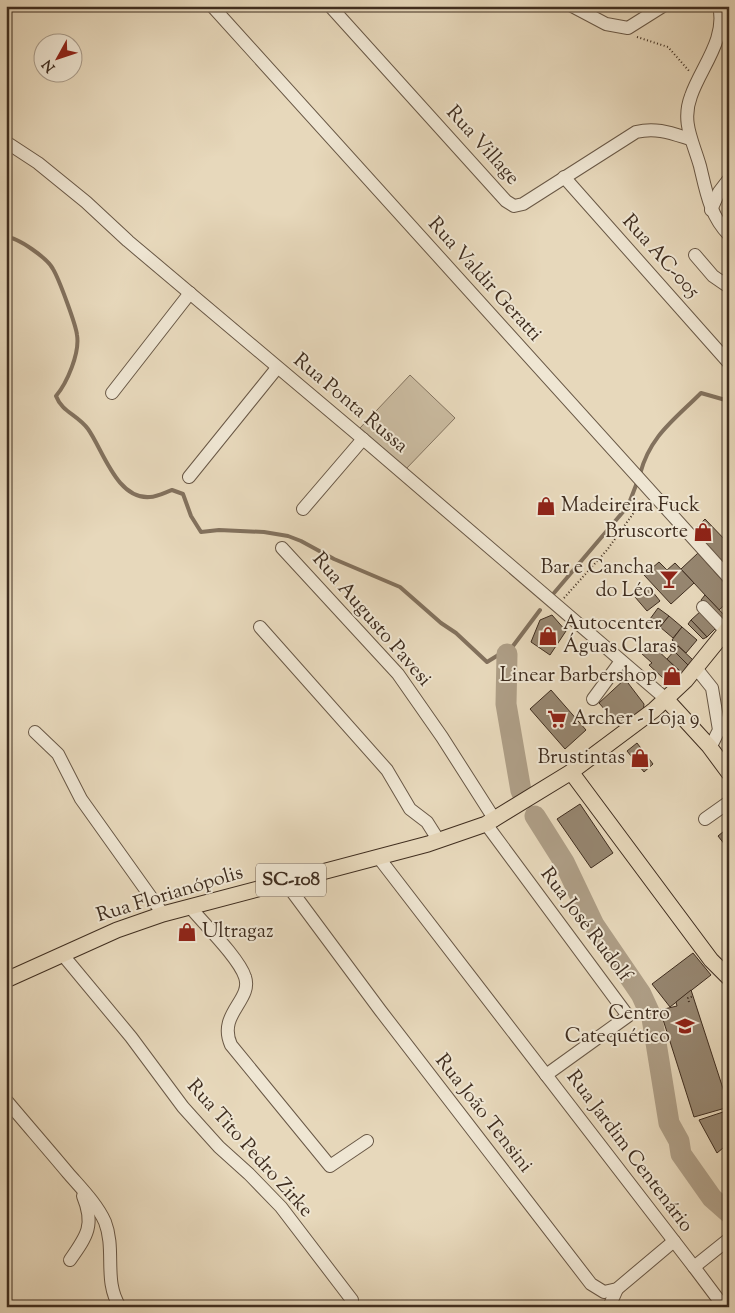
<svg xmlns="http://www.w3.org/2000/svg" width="735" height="1313" font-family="'Sorts Mill Goudy',serif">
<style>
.green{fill:#cabba0;stroke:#847460}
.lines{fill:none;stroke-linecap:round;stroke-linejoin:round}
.stream{stroke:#82715d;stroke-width:4}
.river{stroke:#ae9e86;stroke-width:21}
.building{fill:#968670;stroke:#3f2d1f}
.minor-casing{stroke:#695846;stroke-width:14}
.major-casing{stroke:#3f2d1f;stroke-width:17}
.path{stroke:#3f2d1f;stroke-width:2;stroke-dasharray:1 2.5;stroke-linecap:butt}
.minor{stroke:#efe6d3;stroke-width:12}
.major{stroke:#e7d8bb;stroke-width:15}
.labels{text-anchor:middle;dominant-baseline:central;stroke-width:4;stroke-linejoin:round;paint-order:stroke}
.shield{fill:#efe6d3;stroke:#746455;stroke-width:1}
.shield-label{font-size:19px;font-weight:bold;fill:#3f2d1f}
.street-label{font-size:20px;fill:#3f2d1f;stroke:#efe6d3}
.poi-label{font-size:20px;fill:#3f2d1f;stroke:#efe6d3;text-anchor:end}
</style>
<rect width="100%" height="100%" fill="#e7d8bb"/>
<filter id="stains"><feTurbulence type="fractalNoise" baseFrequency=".004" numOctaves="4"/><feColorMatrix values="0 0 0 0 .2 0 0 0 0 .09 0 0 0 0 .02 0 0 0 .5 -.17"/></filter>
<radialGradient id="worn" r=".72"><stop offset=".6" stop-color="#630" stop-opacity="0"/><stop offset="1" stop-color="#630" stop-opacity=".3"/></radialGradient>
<path class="green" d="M410,375l45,43 -50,52 -45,-42z"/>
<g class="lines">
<g class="stream">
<path d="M6,237c12,0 42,22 47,32 6,10 23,56 24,66 3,18 -10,48 -21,61 6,16 22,19 32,33 15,21 29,71 62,68 7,0 16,-5 22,-7l11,4 8,22 10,16 18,-2 45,2 24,4 13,5 33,18 66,28 41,36 15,10 31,29 13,-8h7l33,-44"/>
<path d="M640,474c10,-38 34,-54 61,-81l28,8"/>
<path d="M554,593l74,-87 10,-26"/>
</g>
<g class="river">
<path d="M507,654l-1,50 15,87"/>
<path d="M535,816l29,46 30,63 47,69 11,24 17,105 10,18 2,13 31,44 17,15"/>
</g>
</g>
<g class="building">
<path d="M705,519l24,25v28l-38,-39z"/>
<path d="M698,553l31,35v13l-10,9 -38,-41z"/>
<path d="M659,562l8,8 8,-7 19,20 -23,21 -27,-29z"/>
<path d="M648,586l12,15 -13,10 -12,-14z"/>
<path d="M705,595l22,23 -6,5 -20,-23z"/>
<path d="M658,608l11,8 -9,11 -10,-8z"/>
<path d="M702,610l15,17 -10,10 -16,-17z"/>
<path d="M552,615l14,16 -16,24 -19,-13 9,-22z"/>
<path d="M669,616l13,11 -9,11 -13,-11z"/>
<path d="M691,620l16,17 -4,2 -15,-15z"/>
<path d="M682,627l15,13 -11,13 -14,-13z"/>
<path d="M649,642l25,24 -11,12 -14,-13 3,-2 -11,-10z"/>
<path d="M678,646l15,14 -5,5 -14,-14z"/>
<path d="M674,651l14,14 -6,8 -15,-14z"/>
<path d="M674,666l8,7 -11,13 -8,-8z"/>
<path d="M625,679l19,25 -1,9 -22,15 -22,-25z"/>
<path d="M551,690l35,40 -21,19 -35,-40z"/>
<path d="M637,743l16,21 -9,8 -17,-21z"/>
<path d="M580,804l33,49 -22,15 -34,-49z"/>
<path d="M729,827v23l-11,-14z"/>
<path d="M693,953l18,22 -41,32 -18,-23z"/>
<path d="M691,990l38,117 -35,10 -34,-107 17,-4 -1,-4z"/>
<path d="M729,1110v33l-12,10 -18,-33z"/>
</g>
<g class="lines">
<g class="minor-casing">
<g id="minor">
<path d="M212,6l517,572"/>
<path d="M330,6l176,195 8,5 9,-2 113,-72c20,-5 35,1 54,7"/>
<path d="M572,6l34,18 22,4 35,-22"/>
<path d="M719,6c8,33 -18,61 -28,90 -10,26 2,45 9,70 6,25 10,50 29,69"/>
<path d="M6,142l32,21 48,39 42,39 235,198 303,260"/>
<path d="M564,177l165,186"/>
<path d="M711,210l8,-18 10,-13"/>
<path d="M695,255l18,21 16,11"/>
<path d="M112,393l78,-100"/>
<path d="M189,477l88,-109"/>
<path d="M303,509l60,-70"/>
<path d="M282,548l116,126 44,63 53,83"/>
<path d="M703,607l23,24"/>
<path d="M260,627l127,143 23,39 17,13 12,19"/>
<path d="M696,668l16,20 7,42 -9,18"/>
<path d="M593,699l28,-38"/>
<path d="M35,732l23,22 23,45 82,115"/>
<path d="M705,819l24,-17"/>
<path d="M486,824l142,192 -82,59"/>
<path d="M379,858l315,409 35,-28"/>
<path d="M285,882l95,128 211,274 13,8 13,-3 57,-48"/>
<path d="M190,907c14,17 49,51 55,70 8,23 -28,37 -14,68l99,121 37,-25"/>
<path d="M62,954l69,83 52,70 36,40 30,27 32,33 71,93"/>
<path d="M6,1100c21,25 42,49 62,73 13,15 29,31 37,49 11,28 -2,59 15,85"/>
<path d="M70,1260c17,-24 25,-35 13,-64"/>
<path d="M694,1267l30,40"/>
<path d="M609,1307l8,-18"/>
</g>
</g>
<g class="major-casing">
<g id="major">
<path d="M666,699l43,47 20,27"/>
<path d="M571,772l140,188 18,18"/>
<path d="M6,980l111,-50 46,-16 265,-70 58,-20 85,-52 83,-62 32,-30 43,-53"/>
</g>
</g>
<g class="path">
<path d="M637,37l31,10 22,25"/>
<path d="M564,598l43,-48 36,-50"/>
<path d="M689,1002l-1,-4 6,-2"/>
</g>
<use href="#minor" class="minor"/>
<use href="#major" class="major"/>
</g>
<defs>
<g id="shop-bare" transform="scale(1.5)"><path d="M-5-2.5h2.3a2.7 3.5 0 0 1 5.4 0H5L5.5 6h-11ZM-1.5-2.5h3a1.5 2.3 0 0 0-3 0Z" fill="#8f2418" stroke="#efe6d3" stroke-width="2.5" paint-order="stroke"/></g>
<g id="bar-bare" transform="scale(1.5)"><path d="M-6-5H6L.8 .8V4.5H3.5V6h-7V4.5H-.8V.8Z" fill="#8f2418" stroke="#efe6d3" stroke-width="2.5" paint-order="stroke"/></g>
<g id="supermarket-bare" transform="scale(1.5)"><path d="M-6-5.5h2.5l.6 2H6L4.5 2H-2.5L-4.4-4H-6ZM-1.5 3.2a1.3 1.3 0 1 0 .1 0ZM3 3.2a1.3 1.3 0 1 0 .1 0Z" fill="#8f2418" stroke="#efe6d3" stroke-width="2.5" paint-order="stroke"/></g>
<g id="university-bare" transform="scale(1.5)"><path d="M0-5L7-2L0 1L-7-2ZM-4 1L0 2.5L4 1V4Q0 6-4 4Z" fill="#8f2418" stroke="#efe6d3" stroke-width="2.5" paint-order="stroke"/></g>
</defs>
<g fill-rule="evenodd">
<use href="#shop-bare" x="546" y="506"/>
<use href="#shop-bare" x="703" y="532"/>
<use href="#bar-bare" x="669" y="579"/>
<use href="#shop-bare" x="548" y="636"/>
<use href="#shop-bare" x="672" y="676"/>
<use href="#supermarket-bare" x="557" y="719"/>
<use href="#shop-bare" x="640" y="758"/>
<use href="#shop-bare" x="187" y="932"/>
<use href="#university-bare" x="685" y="1026"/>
</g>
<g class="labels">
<rect class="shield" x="256" y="863.5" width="70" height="33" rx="4"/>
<g class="shield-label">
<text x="291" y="880">SC-108</text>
</g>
<g class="street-label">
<text transform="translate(482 146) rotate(48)">Rua Village</text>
<text transform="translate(660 257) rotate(48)">Rua AC-005</text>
<text transform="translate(484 280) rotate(48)">Rua Valdir Geratti</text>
<text transform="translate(350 404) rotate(40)">Rua Ponta Russa</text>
<text transform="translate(371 620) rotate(49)">Rua Augusto Pavesi</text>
<text transform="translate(170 895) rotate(-17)">Rua Florianópolis</text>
<text transform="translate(585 925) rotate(53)">Rua José Rudolf</text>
<text transform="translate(483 1114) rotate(52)">Rua João Tensini</text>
<text transform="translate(249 1149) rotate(48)">Rua Tito Pedro Zirke</text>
<text transform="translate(629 1152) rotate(53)">Rua Jardim Centenário</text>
</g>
<g class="poi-label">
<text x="561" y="506" text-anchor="start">Madeireira Fuck</text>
<text x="688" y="532">Bruscorte</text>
<text x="654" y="568">Bar e Cancha<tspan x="654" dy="23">do Léo</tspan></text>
<text x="563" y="624" text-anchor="start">Autocenter<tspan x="563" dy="23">Águas Claras</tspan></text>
<text x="657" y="676">Linear Barbershop</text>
<text x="572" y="719" text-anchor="start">Archer - Loja 9</text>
<text x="625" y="758">Brustintas</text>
<text x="202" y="932" text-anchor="start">Ultragaz</text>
<text x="670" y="1014">Centro<tspan x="670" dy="23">Catequético</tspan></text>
</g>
</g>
<rect width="735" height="1313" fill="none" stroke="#e7d8bb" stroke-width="25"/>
<rect x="8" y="8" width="720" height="1298" fill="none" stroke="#3f2d1f" stroke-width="2.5"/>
<rect x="12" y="12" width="710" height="1288" fill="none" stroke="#3f2d1f"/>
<g transform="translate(58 58) rotate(230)"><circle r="24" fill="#efe6d3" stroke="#a99c8b"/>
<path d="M0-4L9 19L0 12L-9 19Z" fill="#8f2418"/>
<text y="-8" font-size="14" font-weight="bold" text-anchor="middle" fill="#3f2d1f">N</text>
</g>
<rect width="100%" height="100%" filter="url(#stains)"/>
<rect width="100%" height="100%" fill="url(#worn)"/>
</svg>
